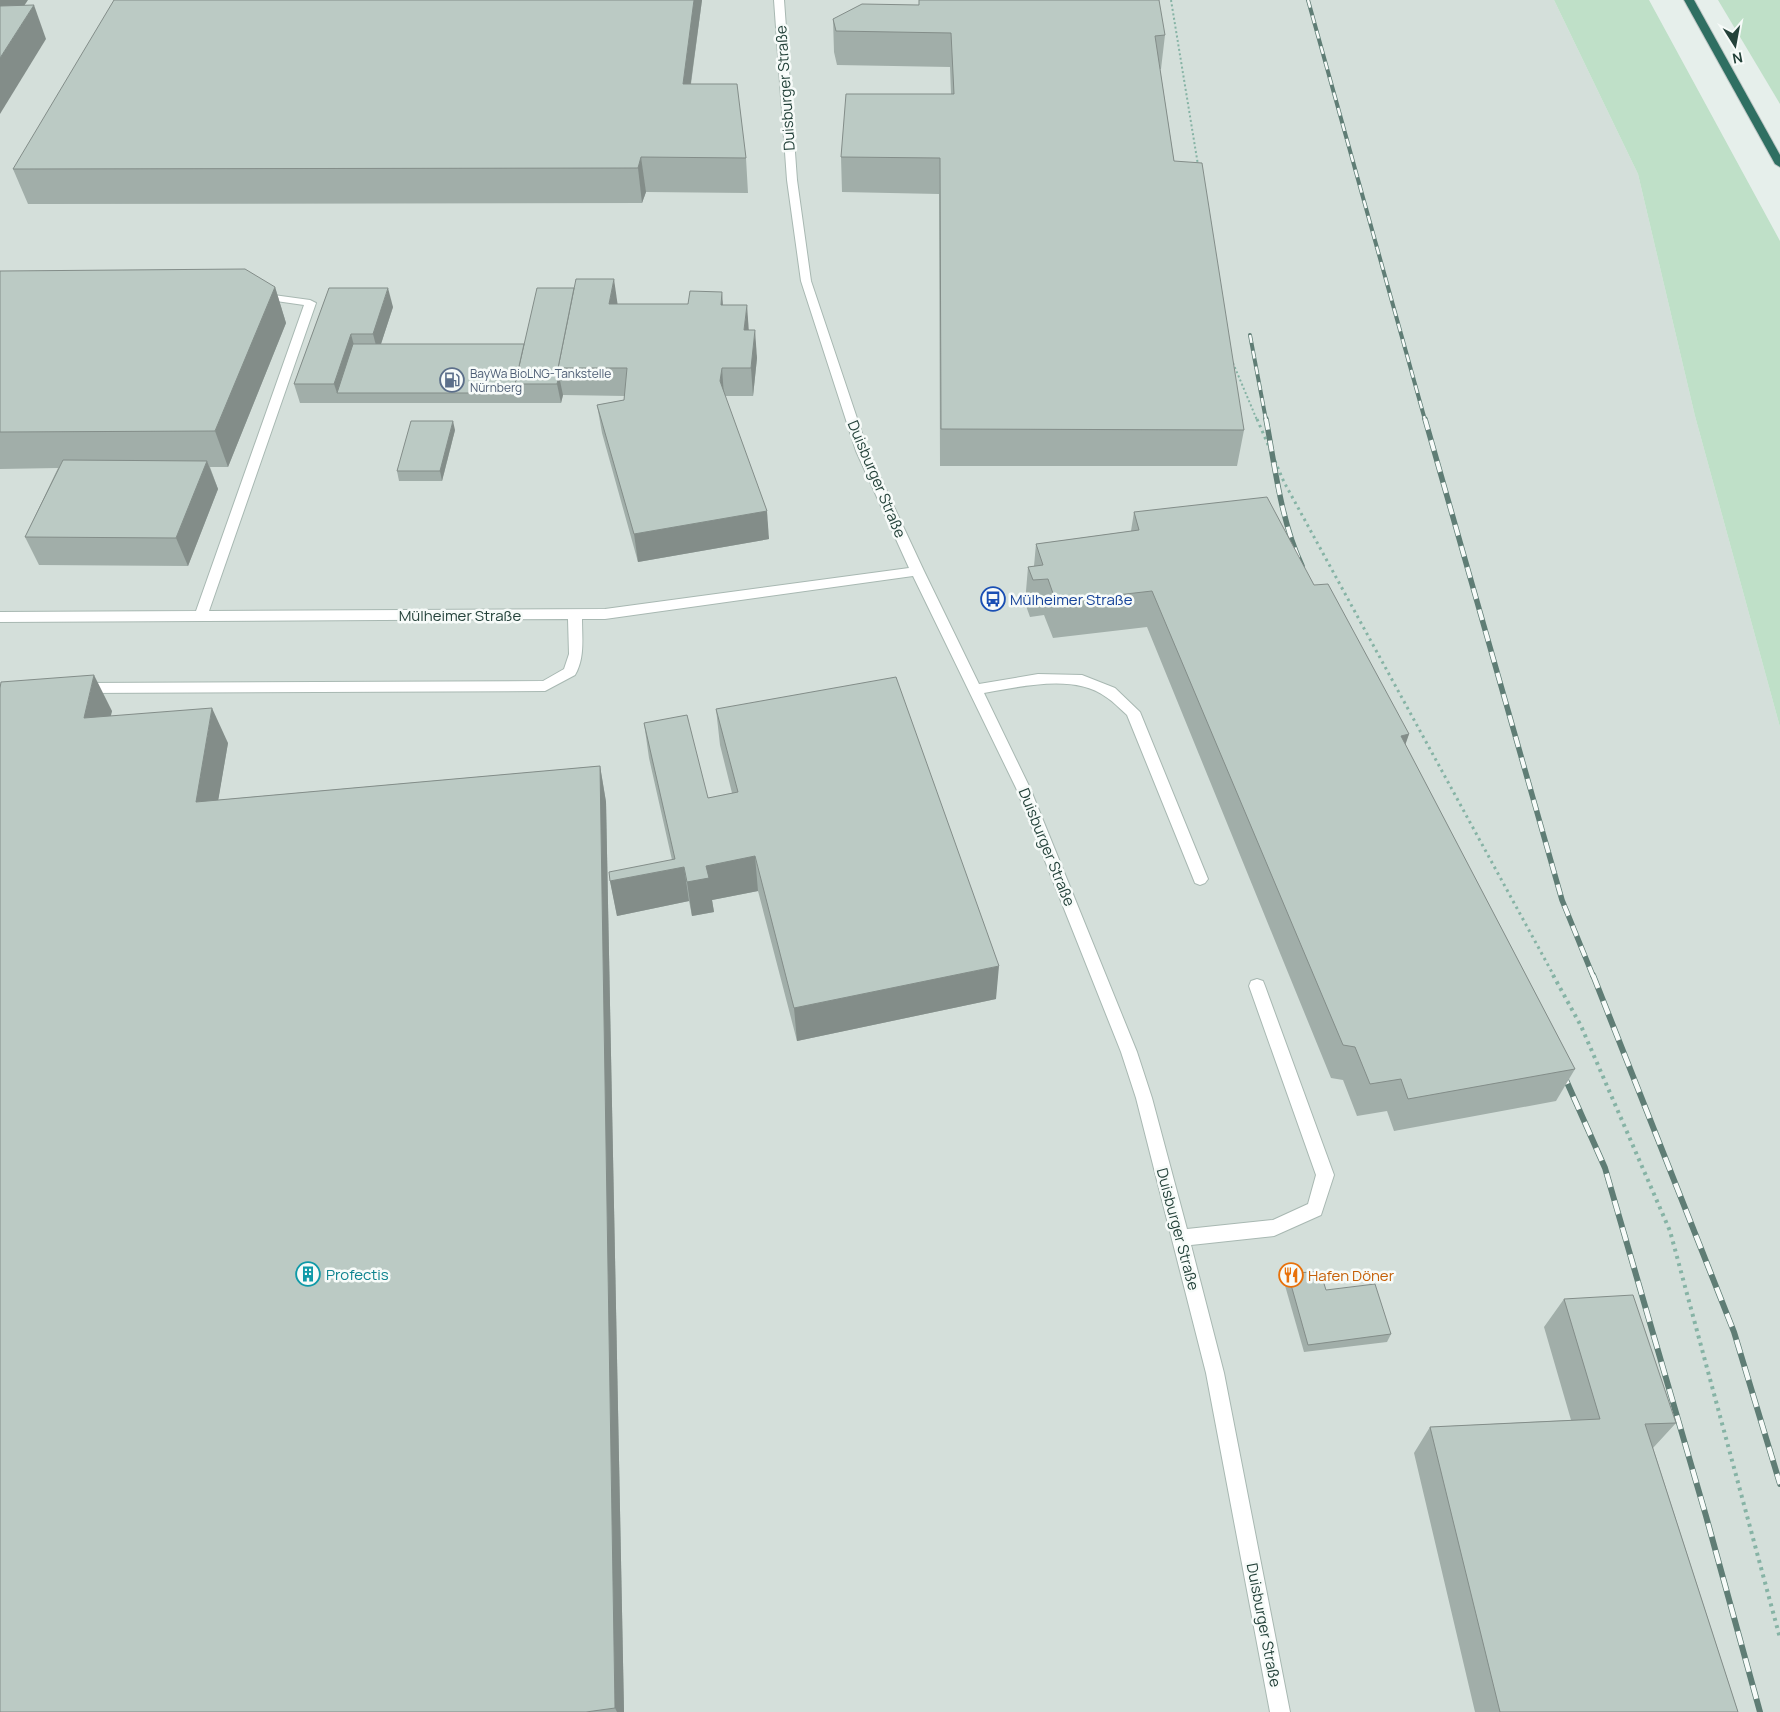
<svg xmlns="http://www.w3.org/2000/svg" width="1780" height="1712" font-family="Manrope,sans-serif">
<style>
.built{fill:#d4dfda}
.green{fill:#bfe0c8}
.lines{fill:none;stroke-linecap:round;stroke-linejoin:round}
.minor-casing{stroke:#a8b8b2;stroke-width:2}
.highway-casing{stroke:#c2cac8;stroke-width:2}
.path-far2{stroke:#86b3a5;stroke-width:2;stroke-dasharray:2 2.5;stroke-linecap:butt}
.path-far1{stroke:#86b3a5;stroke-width:3;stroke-dasharray:2.5 4;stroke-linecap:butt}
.path{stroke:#86b3a5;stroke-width:4;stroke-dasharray:3 4.5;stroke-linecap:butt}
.minor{fill:#fff;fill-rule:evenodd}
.highway{fill:#2f6f62;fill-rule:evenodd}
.rail-far2-casing{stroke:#5f7d75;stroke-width:4}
.rail-far1-casing{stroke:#5f7d75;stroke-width:5.5}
.rail-casing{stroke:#5f7d75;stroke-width:6}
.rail-far2{stroke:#f7fbf9;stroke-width:2.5;stroke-dasharray:8;stroke-linecap:butt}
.rail-far1{stroke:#f7fbf9;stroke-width:4;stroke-dasharray:11;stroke-linecap:butt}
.rail{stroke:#f7fbf9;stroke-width:4.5;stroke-dasharray:14;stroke-linecap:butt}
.wall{fill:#a1aea9}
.shaded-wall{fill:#838d89}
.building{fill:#bbcac4;stroke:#838d89}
.labels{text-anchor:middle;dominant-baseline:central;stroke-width:5;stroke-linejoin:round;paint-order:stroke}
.far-service-label{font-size:12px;fill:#4e5e75;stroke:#f7fbf9;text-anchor:start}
.street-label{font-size:15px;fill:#24423a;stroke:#f7fbf9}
.transit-label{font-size:15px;fill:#164399;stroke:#f7fbf9;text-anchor:start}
.culture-label{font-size:15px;fill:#0d838f;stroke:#f7fbf9;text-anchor:start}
.food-label{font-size:15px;fill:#c56008;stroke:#f7fbf9;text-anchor:start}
</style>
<rect width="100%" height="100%" fill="#e6efeb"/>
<path class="built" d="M0,0h1554l84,174 57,242 85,311v985h-1780z"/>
<g class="green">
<path d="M1554,0h95l131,241v486l-85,-311 -57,-242z"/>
<path d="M1718,0h62v104z"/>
</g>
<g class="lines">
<g class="minor-casing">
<path id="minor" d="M774,0h10l13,180 14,101 57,170 56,120 55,113 59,-10 44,1 33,13 25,24 68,167 -3,4 -5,2 -5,-2 -68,-168c-7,-6 -13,-13 -21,-18 -32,-24 -86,-10 -122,-4l46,95 107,264 15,46 35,131 86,-9 35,-16 8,-29 -67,-189 2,-5 6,-2 6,2 2,5 69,189 -13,40 -47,21 -83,9 33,128 66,339h-20l-64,-339 -70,-275 -15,-46 -105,-264 -103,-212 -308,43h-23c0,19 3,39 -7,56l-30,16 -463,2 -5,-1 -2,-4 2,-4 5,-1 461,-2 21,-12 5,-15 -1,-35 -568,3v-10l196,-1 108,-306 -49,-7 -2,-2 6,-3 51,7 6,3 -107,308 396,-2 304,-41 -53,-117 -55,-170 -14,-101z"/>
</g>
<g class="highway-casing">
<path id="highway" d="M1684,0h10l86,155v12l-5,-3z"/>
</g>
<g class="path-far2">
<path d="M1171,0l27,165"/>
<path d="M1233,363l24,57"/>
</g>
<path class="path-far1" d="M1257,419l27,63 270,494"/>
<path class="path" d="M1553,975l28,51 89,205 110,407"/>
<use href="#minor" class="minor"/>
<use href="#highway" class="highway"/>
<g class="rail-far2-casing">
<g id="rail-far2">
<path d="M1308,0l117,420"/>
<path d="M1250,335l16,85"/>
</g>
</g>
<g class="rail-far1-casing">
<g id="rail-far1">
<path d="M1266,419c9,48 15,102 36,147"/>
<path d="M1425,419l137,481 31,76"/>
</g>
</g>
<g class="rail-casing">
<g id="rail">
<path d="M1593,975l141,357 46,152"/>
<path d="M1562,1071l43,97 101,348 54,196"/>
</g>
</g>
<use href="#rail-far2" class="rail-far2"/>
<use href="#rail-far1" class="rail-far1"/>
<use href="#rail" class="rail"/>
</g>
<g class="wall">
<path d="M702,0l-11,84 55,74 2,35 -102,-1 -4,11 -614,1 -15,-35z"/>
<path d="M833,19l332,16 -4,34h-1l14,92 70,269 -7,36h-297l-1,-272 -97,-2 -1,-35 110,-63 -1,-27 -113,-2 -3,-13z"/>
<path d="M0,271l275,16 11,36 -58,144h-18l8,22 -30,77 -149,-1 -14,-28 33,-69 -58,1z"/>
<path d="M329,288l64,19 -12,37h143l50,-56 43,16 106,1 26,25 8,28 -4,38h-28l44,143 -131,23 -36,-129 -5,-28 27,-5 1,-4 -62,-1 -2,8h-261l-6,-19z"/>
<path d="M455,430l-13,51h-43l-2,-10z"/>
<path d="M1134,512l180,73 95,149 -4,10 170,325 -19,32 -162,30 -7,-20 -30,5 -14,-36 -12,-2 -184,-451 -94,11 -9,-23 -14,2 -5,-14 3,-36 6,-1 2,-22 95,-13z"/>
<path d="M0,688l112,23 -2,5 118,27 -10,57 382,-34 6,36 18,910h-624z"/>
<path d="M716,709l280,290 -199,42 -39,-150 -46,9 2,12 -22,4 -3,-15 -72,15 -7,-35 62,-21 -23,-102 -5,-35 64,75 24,-5 -12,-48z"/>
<path d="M1288,1274l38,16 65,44 -4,8 -83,10 -20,-70z"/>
<path d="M1564,1299l112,124 -23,25 85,264h-263l-61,-259 16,-26 141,-7 -27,-93z"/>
</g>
<g class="shaded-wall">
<path d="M0,0h28l-26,39 -2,-4z"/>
<path d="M694,0h8l-16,118 -3,-34z"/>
<path d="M34,5l12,34 -46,75v-56z"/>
<path d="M641,157l5,35 -4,11 -4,-35z"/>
<path d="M614,279l4,28 -9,-3z"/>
<path d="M275,287l11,36 -58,144 -13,-36z"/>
<path d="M388,288l5,19 -15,46 -5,-19z"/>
<path d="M722,292l2,27 -3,-14z"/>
<path d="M747,305l2,28 -5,-3z"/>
<path d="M755,330l2,28 -4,38 -2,-28z"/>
<path d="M351,334l5,19 -19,40 -3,-9z"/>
<path d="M722,368l2,28 -4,-15z"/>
<path d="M559,376l4,19 -2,8 -4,-19z"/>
<path d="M453,421l2,9 -13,51 -2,-10z"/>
<path d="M207,461l11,28 -30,77 -12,-28z"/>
<path d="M767,511l2,28 -131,23 -4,-28z"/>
<path d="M94,675l18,36 -10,43 -18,-36z"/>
<path d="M212,708l16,35 -16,94 -16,-35z"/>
<path d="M1409,734l-12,35 4,-33z"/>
<path d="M600,766l6,36 18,910h-7l-2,-4z"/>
<path d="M755,856l3,35 -46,9 2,12 -22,4 -5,-34 19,-16z"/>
<path d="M684,867l5,34 -72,15 -7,-35z"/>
<path d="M999,966l-3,33 -199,42 -3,-33z"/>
</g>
<g class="building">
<path d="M114,0h580l-11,84h54l9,74 -105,-1 -3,11 -625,1z"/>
<path d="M919,0h240l6,35 -10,1 19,125 28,2 42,267 -303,-1 -1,-271 -99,-1 5,-63h108l-3,-61 -115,-2 -3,-12 29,-15 57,1z"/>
<path d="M34,5l-34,53v-52z"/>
<path d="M245,269l30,18 -60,144 -215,1v-161z"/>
<path d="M576,279h38l-5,25h79l2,-13 32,1 -1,13h26l-3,25h11l-4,38h-29l-2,13 47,130 -133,23 -37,-129 27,-5 3,-32h-69z"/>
<path d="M329,288h59l-15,46h-22l-17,50h-40z"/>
<path d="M537,288h37l-16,80 1,8 -2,8h-42z"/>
<path d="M353,344h171l-9,40 2,9h-180z"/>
<path d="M411,421h42l-13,50h-43z"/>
<path d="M63,460l144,1 -31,77 -151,-1z"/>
<path d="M1267,497l47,88 14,-1 81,150 -8,2 174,333 -167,30 -7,-20 -31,5 -15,-37 -12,-2 -191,-454 -96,11 -8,-23 -15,1 -5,-13 15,-2 -7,-21 103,-14 -5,-18z"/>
<path d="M94,675l-10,43 128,-10 -16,94 404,-36 15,942 -29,4h-586v-1024l1,-6z"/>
<path d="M896,677l103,289 -205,42 -39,-152 -49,10 3,12 -22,4 -3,-15 -74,14 -1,-9 66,-13 -31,-136 43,-8 21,83 30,-6 -22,-83z"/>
<path d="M1320,1271l6,19 49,-6 16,50 -83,11 -20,-71z"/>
<path d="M1633,1295l43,128 -31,1 93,288h-238l-70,-285 170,-8 -36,-120z"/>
</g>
<defs>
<g id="fuel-ring" transform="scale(1.25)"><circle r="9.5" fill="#f7fbf9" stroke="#5c6f8a" stroke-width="1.5"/><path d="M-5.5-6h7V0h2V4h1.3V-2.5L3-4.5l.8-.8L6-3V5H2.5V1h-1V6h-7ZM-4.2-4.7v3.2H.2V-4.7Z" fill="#5c6f8a"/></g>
<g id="bus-ring" transform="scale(1.25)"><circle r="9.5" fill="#f7fbf9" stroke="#1a4fb4" stroke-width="1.5"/><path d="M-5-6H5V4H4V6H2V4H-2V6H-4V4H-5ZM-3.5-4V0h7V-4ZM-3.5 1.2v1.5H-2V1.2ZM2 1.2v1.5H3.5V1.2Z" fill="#1a4fb4"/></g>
<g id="building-ring" transform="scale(1.25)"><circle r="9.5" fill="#f7fbf9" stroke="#0f9aa8" stroke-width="1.5"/><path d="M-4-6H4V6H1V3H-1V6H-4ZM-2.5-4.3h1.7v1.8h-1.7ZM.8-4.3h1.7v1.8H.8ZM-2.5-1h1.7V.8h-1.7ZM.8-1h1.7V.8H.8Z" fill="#0f9aa8"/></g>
<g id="restaurant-ring" transform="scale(1.25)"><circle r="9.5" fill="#f7fbf9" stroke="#e8710a" stroke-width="1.5"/><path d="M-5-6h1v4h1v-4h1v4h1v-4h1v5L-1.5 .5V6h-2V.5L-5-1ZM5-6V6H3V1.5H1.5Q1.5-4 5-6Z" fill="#e8710a"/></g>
</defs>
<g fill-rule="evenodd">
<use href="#fuel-ring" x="452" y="380"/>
<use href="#bus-ring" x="993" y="599"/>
<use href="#building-ring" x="308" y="1274"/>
<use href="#restaurant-ring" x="1291" y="1275"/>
</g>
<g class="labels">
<g class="far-service-label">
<text x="470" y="373">BayWa BioLNG-Tankstelle<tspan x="470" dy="14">Nürnberg</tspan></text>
</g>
<g class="street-label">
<text transform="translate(785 88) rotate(-94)">Duisburger Straße</text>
<text transform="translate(877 479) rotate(67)">Duisburger Straße</text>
<text x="460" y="615">Mülheimer Straße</text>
<text transform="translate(1047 847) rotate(68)">Duisburger Straße</text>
<text transform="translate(1178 1229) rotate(75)">Duisburger Straße</text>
<text transform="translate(1264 1625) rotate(79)">Duisburger Straße</text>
</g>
<g class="transit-label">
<text x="1010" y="599">Mülheimer Straße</text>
</g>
<g class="culture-label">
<text x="326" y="1274">Profectis</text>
</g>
<g class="food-label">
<text x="1308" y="1275">Hafen Döner</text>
</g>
</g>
<g transform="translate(1735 45) rotate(169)" stroke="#f7fbf9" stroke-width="4" paint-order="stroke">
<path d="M0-4L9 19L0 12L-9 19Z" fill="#24423a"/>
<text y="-8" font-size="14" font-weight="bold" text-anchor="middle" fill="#24423a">N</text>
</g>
</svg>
